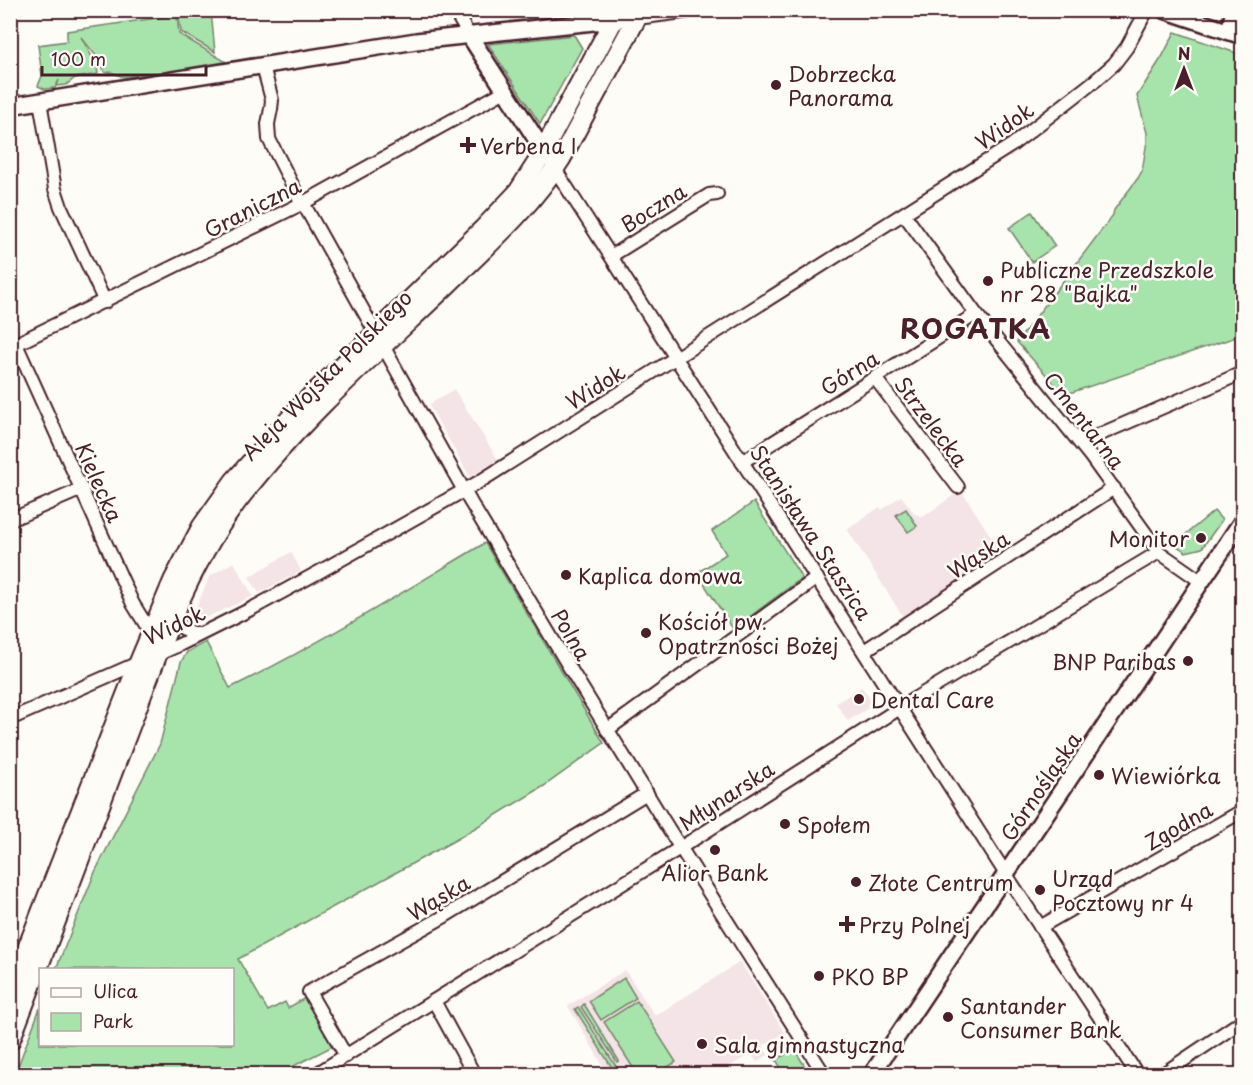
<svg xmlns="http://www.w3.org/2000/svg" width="1253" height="1085" font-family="'Playpen Sans',sans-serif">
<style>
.built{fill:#f4e3e7}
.green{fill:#a6e4ab;stroke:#78826b;stroke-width:1.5}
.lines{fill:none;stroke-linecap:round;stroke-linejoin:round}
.minor-casing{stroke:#4a1f2b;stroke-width:16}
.tertiary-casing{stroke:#4a1f2b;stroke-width:20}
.secondary-casing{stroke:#4a1f2b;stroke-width:22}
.minor{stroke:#fdfcf7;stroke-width:12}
.tertiary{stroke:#fdfcf7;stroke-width:15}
.secondary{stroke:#fdfcf7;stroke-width:18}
.poi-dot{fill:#4a1f2b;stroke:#fdfcf7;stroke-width:2}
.labels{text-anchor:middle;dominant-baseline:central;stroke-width:5;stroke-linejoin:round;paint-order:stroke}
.poi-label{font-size:21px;fill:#4a1f2b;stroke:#fdfcf7;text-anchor:start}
.street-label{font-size:21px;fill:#4a1f2b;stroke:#fdfcf7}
.district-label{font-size:27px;font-weight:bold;letter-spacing:1.5px;fill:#4a1f2b;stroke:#fdfcf7}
</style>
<rect width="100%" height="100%" fill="#fdfcf7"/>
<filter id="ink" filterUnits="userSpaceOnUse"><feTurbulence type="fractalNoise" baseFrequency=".0167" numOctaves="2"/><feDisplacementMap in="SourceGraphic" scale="12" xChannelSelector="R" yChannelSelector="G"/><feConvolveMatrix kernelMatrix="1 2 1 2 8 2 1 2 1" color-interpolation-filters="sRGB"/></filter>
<g filter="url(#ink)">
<g class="built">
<path d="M454,389l44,71 -28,17 -41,-72z"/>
<path d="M961,490l41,64 -98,64 -57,-89 33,-22 2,3 19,-14 14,18 8,3z"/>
<path d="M291,552l10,19 -42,22 -10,-16z"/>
<path d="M234,562l19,34 -65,30 22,-50z"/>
<path d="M862,687l10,15 -5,3 1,3 -20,13 -12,-18z"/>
<path d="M740,962l45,71 -22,13 5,9 -11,7 -6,-8 -35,20h-108l-40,-68 57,-36 30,46z"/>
</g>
<g class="green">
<path d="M188,11h23l4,41 -34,-20 -3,-20z"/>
<path d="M177,15l2,19 49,29 -67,10 -38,4 -12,-5 -6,1 -5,-12 -19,-24 16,29 1,8 -23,4 -9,7 -9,1 2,-6 -4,8 -11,1 -6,-3 4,-10 -4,-31 29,-4v-10z"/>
<path d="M1175,32l67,23v280l-178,60 -47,-53 96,-127 1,-5 24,-32 4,-7 5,-30v-8l-10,-37 25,-39z"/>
<path d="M574,35l8,13 -42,76 -52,-80z"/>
<path d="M1032,212l23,34 -23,16 -23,-34z"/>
<path d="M754,502l48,76 -69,51 -36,-56 29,-19 -14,-23z"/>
<path d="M906,509l11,17 -9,6 -12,-17z"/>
<path d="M1214,511l8,9 -20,28 -16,4 -12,-8z"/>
<path d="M485,543l119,200 -60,43 -87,53 -219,120 30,52 17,-9 3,6 17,-10 28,48 -55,28h-263l25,-66v36h192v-74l-176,-1 39,-97 65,-128 21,-82 6,-10 19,-10 24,46c88,-43 171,-95 255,-145z"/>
<path d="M624,978l12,20 -35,22 -12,-19z"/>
<path d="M637,1001l39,61 -20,12h-19l-33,-52z"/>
<path d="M584,1004l35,57 -2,1 -36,-55z"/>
<path d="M578,1007l43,67h-5l-41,-65z"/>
<path d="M789,1052h7l14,22h-25l-9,-14z"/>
</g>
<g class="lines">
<g class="minor-casing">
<g id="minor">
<path d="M454,10l15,25"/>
<path d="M637,18l61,-8"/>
<path d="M263,66l9,34 -1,9 -3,15 1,15 33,65"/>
<path d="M40,101l15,88 6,18 44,95"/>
<path d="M555,169l463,724 119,181"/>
<path d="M303,203l168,300 100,167 97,158 156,246"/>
<path d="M904,214l72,100 115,143 68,95 43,30"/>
<path d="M611,256l98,-61 8,-1"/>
<path d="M16,344l117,260 18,29"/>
<path d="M10,347l293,-144 202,-112"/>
<path d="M875,378l83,109"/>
<path d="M1080,443l162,-70"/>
<path d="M742,462l234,-148"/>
<path d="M10,520l72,-31"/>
<path d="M174,616c5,11 12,17 25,18"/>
<path d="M864,651l250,-163"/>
<path d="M10,719l169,-74 74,-37 66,-36 160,-90 533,-337 84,-65 18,-16 13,-17 20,-37"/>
<path d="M607,730l210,-152"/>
<path d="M1040,927l202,-116"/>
<path d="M434,1001l40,73"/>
<path d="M346,1056l-37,-64 136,-76 202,-123"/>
<path d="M316,1074l364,-226 234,-149 245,-147"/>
<path d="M1163,1074l79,-53"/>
</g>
</g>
<g class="tertiary-casing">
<g id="tertiary">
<path d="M1164,10l78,26"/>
<path d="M1229,32l5,-22"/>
<path d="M469,35l80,124"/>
<path d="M10,106l406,-65 206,-22"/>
<path d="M872,1074l370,-553"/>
</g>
</g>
<g class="secondary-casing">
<g id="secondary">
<path d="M10,992l129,-330 34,-81 29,-55 32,-45 68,-76 181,-176 35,-37 20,-31 81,-151"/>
<path d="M10,1041c39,-101 78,-203 116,-304 32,-83 61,-173 117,-243 60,-77 134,-142 204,-209 41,-40 84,-78 114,-126l80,-149"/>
</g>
</g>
<use href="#minor" class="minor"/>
<use href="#tertiary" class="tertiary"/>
<use href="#secondary" class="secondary"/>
</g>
</g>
<g class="poi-dot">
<circle cx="776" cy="85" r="6"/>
<path d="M465 136h6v6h6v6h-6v6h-6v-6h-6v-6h6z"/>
<circle cx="988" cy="281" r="6"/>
<circle cx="1201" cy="538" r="6"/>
<circle cx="566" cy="575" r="6"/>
<circle cx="646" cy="633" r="6"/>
<circle cx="1188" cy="661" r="6"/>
<circle cx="859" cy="699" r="6"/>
<circle cx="1099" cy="775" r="6"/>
<circle cx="785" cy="824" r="6"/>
<circle cx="715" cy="850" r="6"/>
<circle cx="856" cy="882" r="6"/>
<circle cx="1040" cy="890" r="6"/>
<path d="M844 915h6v6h6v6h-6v6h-6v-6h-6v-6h6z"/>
<circle cx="819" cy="976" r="6"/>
<circle cx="948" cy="1017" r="6"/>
<circle cx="702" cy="1044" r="6"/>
</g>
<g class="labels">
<g class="poi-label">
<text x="788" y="73">Dobrzecka<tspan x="788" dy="24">Panorama</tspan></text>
<text x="480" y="145">Verbena I</text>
<text x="1000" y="269">Publiczne Przedszkole<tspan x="1000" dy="24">nr 28 "Bajka"</tspan></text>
<text x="1189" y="538" text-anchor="end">Monitor</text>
<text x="578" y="575">Kaplica domowa</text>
<text x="658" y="621">Kościół pw.<tspan x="658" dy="24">Opatrzności Bożej</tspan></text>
<text x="1176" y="661" text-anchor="end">BNP Paribas</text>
<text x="871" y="699">Dental Care</text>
<text x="1111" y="775">Wiewiórka</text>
<text x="797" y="824">Społem</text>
<text x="715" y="872" text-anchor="middle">Alior Bank</text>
<text x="1052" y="878">Urząd<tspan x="1052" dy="24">Pocztowy nr 4</tspan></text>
<text x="868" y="882">Złote Centrum</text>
<text x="859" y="924">Przy Polnej</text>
<text x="831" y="976">PKO BP</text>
<text x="960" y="1005">Santander<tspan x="960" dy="24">Consumer Bank</tspan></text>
<text x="714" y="1044">Sala gimnastyczna</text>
</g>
<g class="street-label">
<text transform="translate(1004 125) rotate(-35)">Widok</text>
<text transform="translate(252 207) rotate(-27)">Graniczna</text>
<text transform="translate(653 207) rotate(-32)">Boczna</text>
<text transform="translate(849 372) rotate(-32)">Górna</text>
<text transform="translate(326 374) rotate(-45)">Aleja Wojska Polskiego</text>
<text transform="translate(595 386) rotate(-32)">Widok</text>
<text transform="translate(1085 420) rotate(52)">Cmentarna</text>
<text transform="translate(932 421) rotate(53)">Strzelecka</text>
<text transform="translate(100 482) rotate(66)">Kielecka</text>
<text transform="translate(812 532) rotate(57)">Stanisława Staszica</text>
<text transform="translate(978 554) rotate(-33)">Wąska</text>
<text transform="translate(174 624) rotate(-25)">Widok</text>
<text transform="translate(572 634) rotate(59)">Polna</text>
<text transform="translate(1040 786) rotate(-56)">Górnośląska</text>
<text transform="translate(726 795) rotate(-33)">Młynarska</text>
<text transform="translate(1178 825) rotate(-30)">Zgodna</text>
<text transform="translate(438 897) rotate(-31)">Wąska</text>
</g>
<g class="district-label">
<text x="976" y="327">ROGATKA</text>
</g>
</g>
<rect width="1253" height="1085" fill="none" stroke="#fdfcf7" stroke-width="36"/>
<rect x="18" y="18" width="1217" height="1049" fill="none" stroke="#4a1f2b" stroke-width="2" filter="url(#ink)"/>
<rect x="39" y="968" width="195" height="78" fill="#fdfcf7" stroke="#b5a4a5" stroke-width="1.5"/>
<rect x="51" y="988" width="30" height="9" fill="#fdfcf7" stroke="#b5a4a5" stroke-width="1.5"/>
<text x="93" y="998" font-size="18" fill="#4a1f2b">Ulica</text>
<rect x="51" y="1013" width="30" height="18" fill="#a6e4ab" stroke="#b5a4a5" stroke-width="1.5"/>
<text x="93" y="1028" font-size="18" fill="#4a1f2b">Park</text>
<g transform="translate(1184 69)" stroke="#fdfcf7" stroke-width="4.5" paint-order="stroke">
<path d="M0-4.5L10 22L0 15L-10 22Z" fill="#4a1f2b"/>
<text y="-9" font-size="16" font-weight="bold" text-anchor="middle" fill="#4a1f2b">N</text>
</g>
<path d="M42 66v9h164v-9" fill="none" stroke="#4a1f2b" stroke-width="3"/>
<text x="51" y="66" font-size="18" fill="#4a1f2b" stroke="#fdfcf7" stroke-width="4.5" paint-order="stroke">100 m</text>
</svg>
